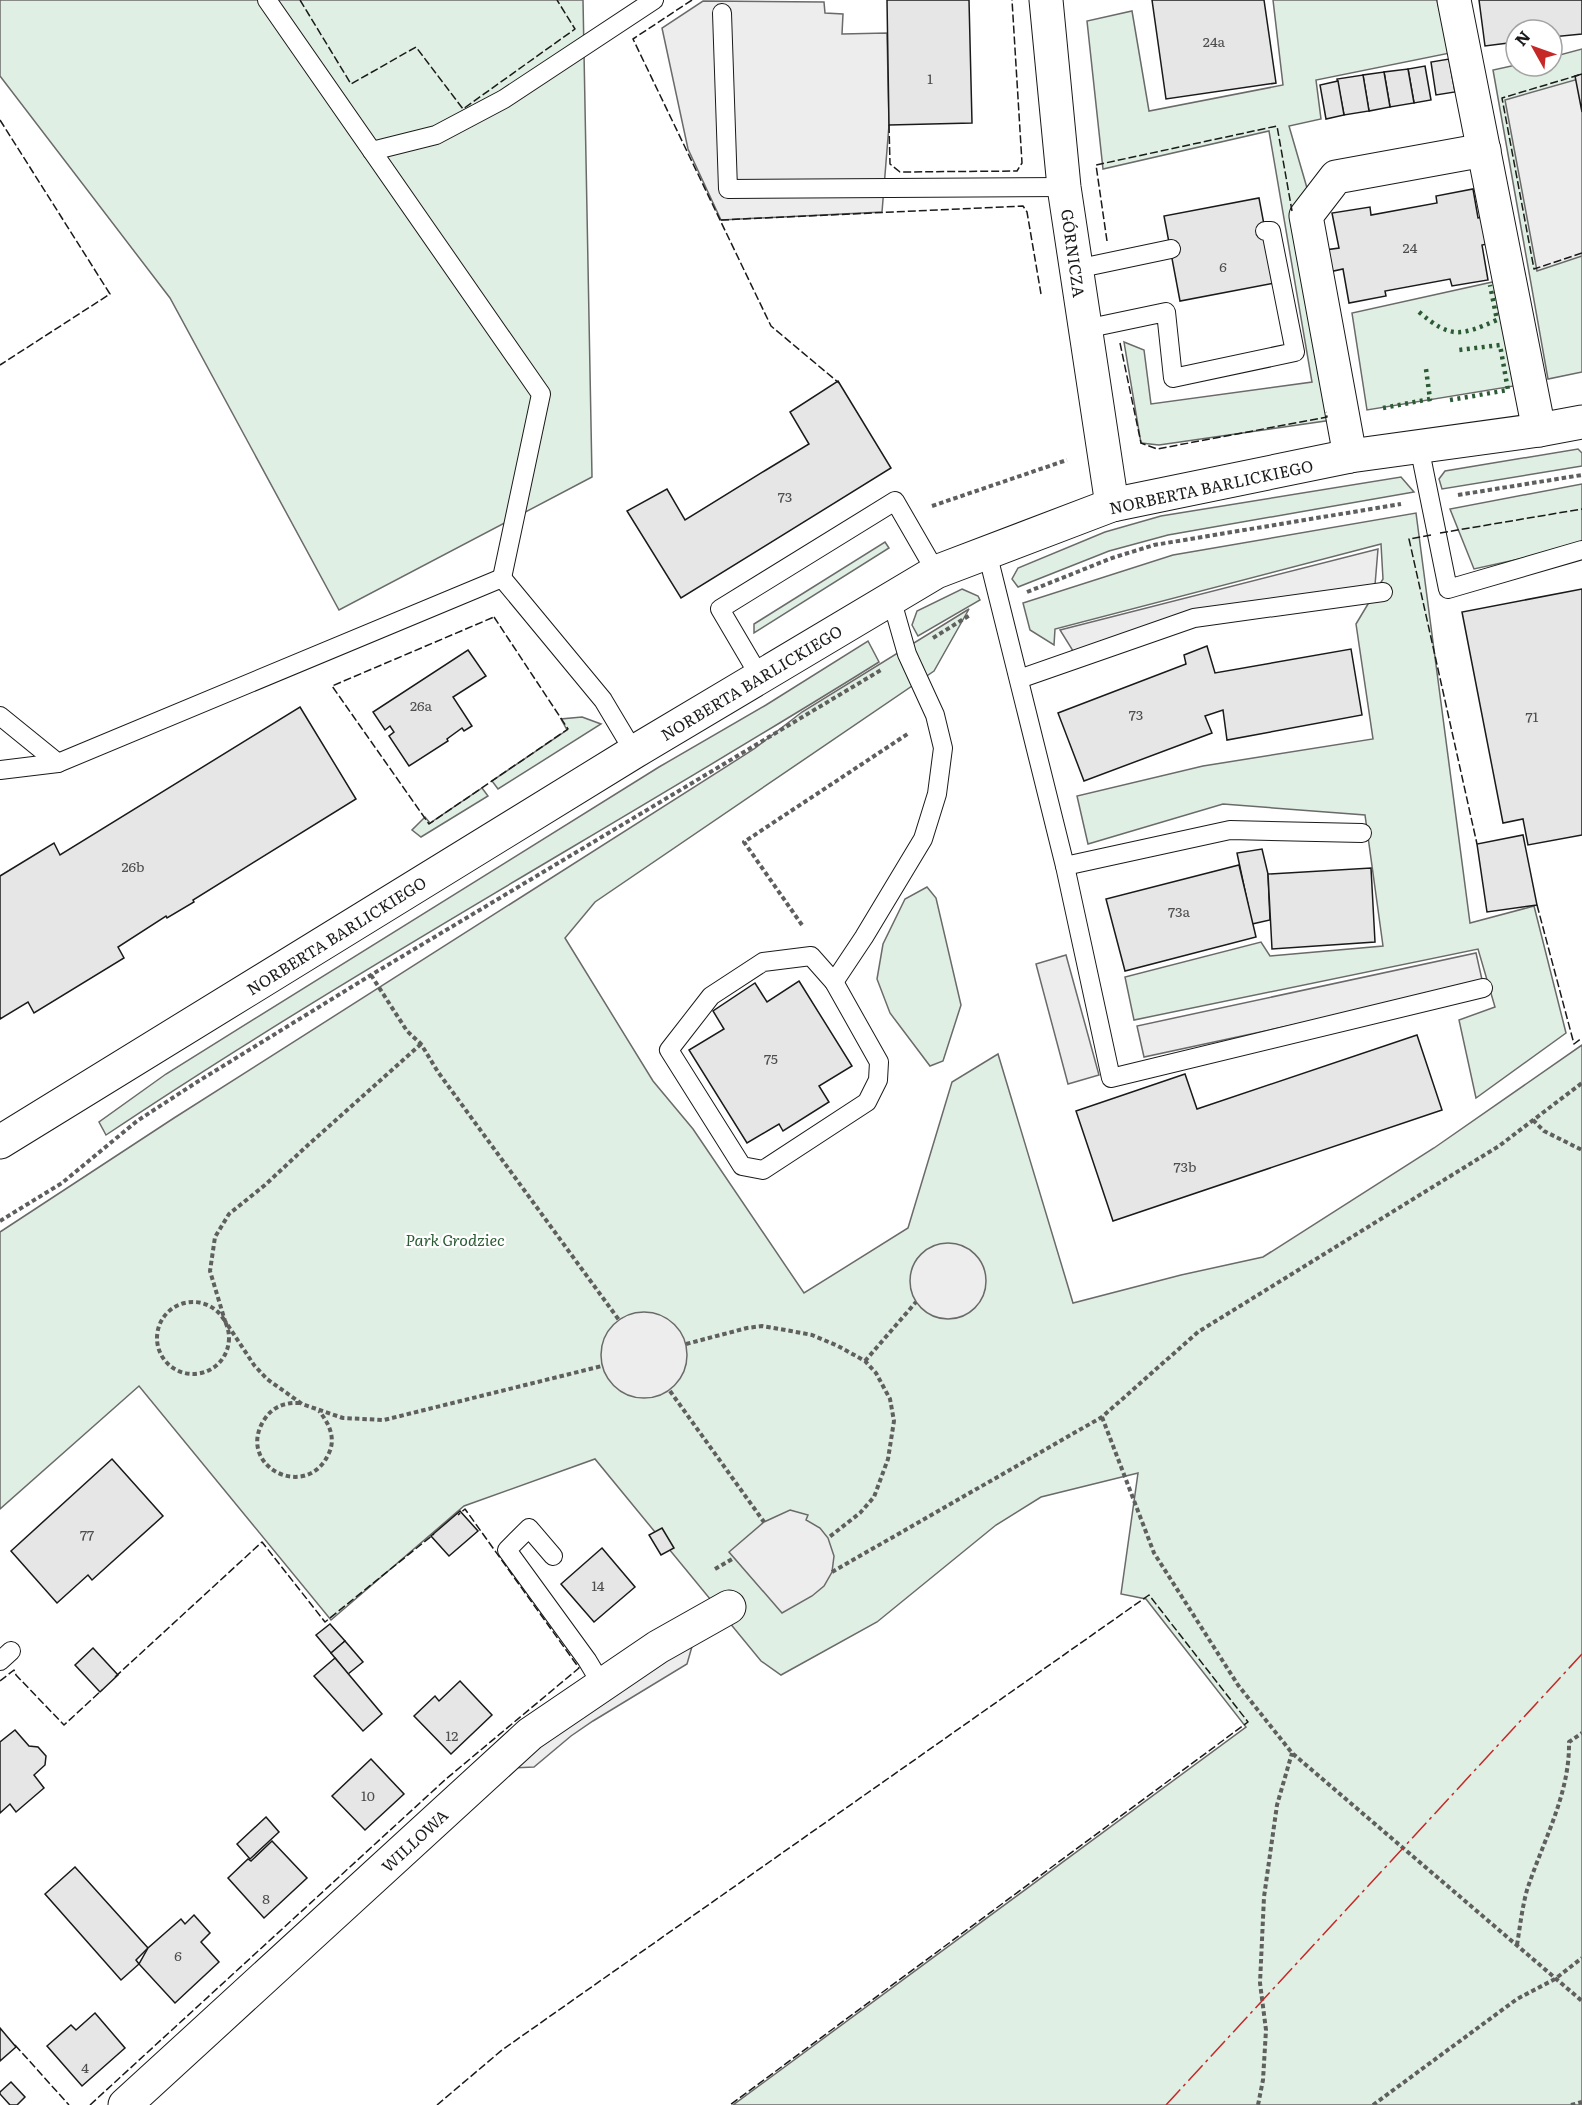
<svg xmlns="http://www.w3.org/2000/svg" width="1582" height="2105" font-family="Literata,serif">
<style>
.green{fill:#e0efe3;stroke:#6a6a6a;stroke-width:1.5}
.parking{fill:#ededed;stroke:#6a6a6a;stroke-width:1.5}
.building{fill:#e6e6e6;stroke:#1a1a1a;stroke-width:1.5}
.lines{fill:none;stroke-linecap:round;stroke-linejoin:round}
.service-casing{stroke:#1a1a1a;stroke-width:20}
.minor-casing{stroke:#1a1a1a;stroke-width:35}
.tertiary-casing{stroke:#1a1a1a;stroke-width:35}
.path{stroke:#5f5f5f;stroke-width:4;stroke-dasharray:4.5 3;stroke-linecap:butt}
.service{stroke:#fff;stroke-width:18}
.minor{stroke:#fff;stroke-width:33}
.tertiary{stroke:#fff;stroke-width:33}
.hedge{stroke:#2b5a34;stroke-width:4.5;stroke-dasharray:3 4.5;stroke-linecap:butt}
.fence{stroke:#1a1a1a;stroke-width:1.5;stroke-dasharray:8 3;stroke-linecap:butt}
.power{stroke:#c62828;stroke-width:1.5;stroke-dasharray:21 4.5 3 4.5;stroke-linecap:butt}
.labels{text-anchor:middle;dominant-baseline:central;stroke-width:4.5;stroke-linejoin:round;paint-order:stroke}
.number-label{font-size:14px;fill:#4d4d4d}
.street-label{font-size:16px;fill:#1a1a1a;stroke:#fff}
.park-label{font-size:16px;font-style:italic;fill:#2b5a34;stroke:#fff}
</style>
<rect width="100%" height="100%" fill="#fff"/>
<g class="green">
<path d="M0,0h583l9,477 -253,133 -169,-312 -170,-222z"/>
<path d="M1273,0h164l13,53 -134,27 5,39 -32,7 18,62 25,232 -173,25 -18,-2 -17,-101 20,8 7,54 161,-22 -43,-251 -166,38 -16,-148 45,-10 17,100 134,-26z"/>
<path d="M1582,49v323l-34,7 -55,-309 23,-5 36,1v-9z"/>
<path d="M1497,281l17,105 -147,24 -15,-97z"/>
<path d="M1578,449l4,4v13l-140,23 -3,-10 6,-8z"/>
<path d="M1401,477l13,15 -246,43 -59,16 -91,36 -6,-8 6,-11 87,-36 56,-16z"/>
<path d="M1582,484v61l-108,24 -24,-60z"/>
<path d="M1416,513l54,410 64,-17 32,127 -90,65 -17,-78 36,-13 -17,-58 -344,71 -9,-43 136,-35 9,14 113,-10 -18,-131 -142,-11 -135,40 -11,-48 126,-30 170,-27 -17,-115 27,-45 -2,-35 -326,85 -1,16 -24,-15 -7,-27 150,-48z"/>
<path d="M885,542l4,6 -135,85v-9z"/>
<path d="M962,589l16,7 2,4 -62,36 -6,-11 5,-14z"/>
<path d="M969,609l-35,62 -339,231 -30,36 88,143 40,48 111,164 104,-65 44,-146 46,-28 75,249 108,-28 82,-18 171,-109 148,-103v1060h-849l513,-378 -100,-128 -25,-5 17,-121 -97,24 -45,28 -119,97 -96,53 -20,-14 -166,-202 -131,47 -133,114 -192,-234 -139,123v-277l174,-114 580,-369 48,-37z"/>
<path d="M868,641l11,21c-256,160 -522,305 -773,473l-7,-13 67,-48 493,-307 107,-62z"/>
<path d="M582,717l19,7 -103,65 -6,-8 75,-51 -6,-11z"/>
<path d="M482,788l6,8 -67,41 -9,-7 13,-13 5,6z"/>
<path d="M927,887l9,11 25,107 -18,56 -13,5 -40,-53 -13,-34 6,-35 22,-45z"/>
</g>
<g class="parking">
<path d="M703,1l121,1 1,11 18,1 -1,20 45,-1 2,92 -7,87 -161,8 -33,-71 -26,-121z"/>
<path d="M1582,78v178l-45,15 -32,-171z"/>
<path d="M1378,549l-3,36 -302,66 -13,-21z"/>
<path d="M1476,953l7,31 -339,73 -7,-31z"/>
<path d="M1066,955l33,120 -31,9 -32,-120z"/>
<circle cx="948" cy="1281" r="38"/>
<circle cx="644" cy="1355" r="43"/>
<path d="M790,1510l18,5 -2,5 14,8 8,10 6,18 -2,16 -8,14 -12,10 -30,17 -53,-61 35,-30z"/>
<path d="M693,1643l-6,21 -94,57 -22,15 -37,31 -21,1 40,-37z"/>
</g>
<g class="building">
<path d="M887,0h82l3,123 -83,2z"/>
<path d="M1152,0h112l12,83 -110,16z"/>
<path d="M1479,0h103v34l-30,3v-7h-36v12l-31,4z"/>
<path d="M1449,59l6,33 -19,3 -5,-33z"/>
<path d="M1425,66l6,34 -17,3 -6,-34z"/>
<path d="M1408,69l6,34 -24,4 -6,-35z"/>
<path d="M1384,72l6,35 -21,4 -6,-36z"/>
<path d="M1582,74v38l-7,-36z"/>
<path d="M1363,75l6,36 -25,4 -7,-36z"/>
<path d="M1338,81l6,34 -18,4 -6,-34z"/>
<path d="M1473,189l5,29 13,-2 6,26 -15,3 6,35 -36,6 -2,-7 -65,12 1,5 -37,7 -6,-34 -14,3 -4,-22 14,-2 -7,-35 38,-6 1,8 66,-12 -1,-7z"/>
<path d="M1259,198l16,85 -95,18 -16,-85z"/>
<path d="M838,381l53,87 -210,130 -54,-87 40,-22 18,31 81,-50 43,-26 -19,-32z"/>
<path d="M1582,589v246l-54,10 -5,-26 -20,4 -41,-211z"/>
<path d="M1207,646l8,27 136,-24 11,66 -135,25 -4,-30 -18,6 7,17 -128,48 -26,-68 128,-49 -2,-9z"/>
<path d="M468,650l18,26 -33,21 19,29 -8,5 -2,-3 -15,11 1,2 -39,25 -20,-30 5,-4 -4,-6 -5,4 -12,-18z"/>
<path d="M300,707l56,92 -163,101 1,2 -27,16 -1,-2 -48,31 6,11 -90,55 -6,-11 -28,17v-143l54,-33 6,12z"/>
<path d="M1523,835l14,70 -50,7 -10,-68z"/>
<path d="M1262,849l6,25 2,46 -18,4 -15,-71z"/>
<path d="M1239,865l17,72 -131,34 -19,-72z"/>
<path d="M1371,868l4,74 -103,7 -4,-75z"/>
<path d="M799,981l53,85 -33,20 10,16 -46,29 -4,-7 -32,19 -58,-93 35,-21 -11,-18 42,-28 12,19z"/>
<path d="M1417,1035l25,75 -329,111 -37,-110 109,-37 12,35z"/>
<path d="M112,1459l51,57 -71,64 -4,-5 -31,28 -46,-52z"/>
<path d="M460,1511l18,20 -29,25 -18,-20z"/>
<path d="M662,1528l12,20 -13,7 -12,-20z"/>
<path d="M602,1548l33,39 -41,35 -33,-38z"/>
<path d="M330,1624l15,17 -14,12 -15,-18z"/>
<path d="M345,1641l18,21 -15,12 -17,-21z"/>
<path d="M93,1648l25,27 -18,17 -25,-27z"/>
<path d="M335,1658l47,56 -19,17 -49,-55z"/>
<path d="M460,1681l32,34 -41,39 -37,-38 21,-20 4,5z"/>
<path d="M15,1730l14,16 9,1 8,9 -1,9 -11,10 10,13 -28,24 -6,-8 -10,9v-71z"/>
<path d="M371,1759l33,35 -39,36 -33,-34z"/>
<path d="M266,1817l13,15 -29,27 -13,-15z"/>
<path d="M272,1841l35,37 -43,40 -36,-40 20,-19 3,2z"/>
<path d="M75,1867l73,81 -12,12 3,4 -18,16 -76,-86z"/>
<path d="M194,1915l16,18 -9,9 18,20 -44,41 -36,-39 9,-16 33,-29 4,5z"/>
<path d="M95,2013l30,35 -43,38 -35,-40 24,-21 5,5z"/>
<path d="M0,2028l16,19 -16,14z"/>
<path d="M11,2082l14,15 -8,8h-7l-10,-11v-2z"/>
</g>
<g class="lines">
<g class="service-casing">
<g id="service">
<path d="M267,0l274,394 -39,184"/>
<path d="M722,13l6,176 336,-2"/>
<path d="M372,151l64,-16 68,-36 150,-99"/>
<path d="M1076,269l95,-20"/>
<path d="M1085,329l81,-17 7,66 122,-26 -24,-121h-6"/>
<path d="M1419,446l29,143 134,-39"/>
<path d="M987,552l78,314 46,212 372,-90"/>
<path d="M760,677l-40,-68 175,-108 41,71"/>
<path d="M1019,679l175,-61 189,-26"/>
<path d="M0,716l58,47"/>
<path d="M0,770l58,-7 444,-185 101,122 31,52"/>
<path d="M1065,866l165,-36 132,3"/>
<path d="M811,956l23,26 45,80 -1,18 -11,22 -104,68 -21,-4 -73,-116 42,-54 52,-34z"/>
<path d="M834,982l30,-45 59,-98 14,-45 6,-46 -8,-33 -28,-61 -16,-56"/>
<path d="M553,1556l-24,-28 -22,22 80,110 15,25"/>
<path d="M0,1661l11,-10"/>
</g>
</g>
<g class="minor-casing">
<g id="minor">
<path d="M1046,0l18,187 48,318"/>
<path d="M1454,0l85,430"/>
<path d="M1350,456l-44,-240 30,-39 148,-27"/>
<path d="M125,2105l405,-371 128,-87 71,-40"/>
</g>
</g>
<g class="tertiary-casing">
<path id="tertiary" d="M0,1142l634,-390 302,-180 176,-67 238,-49 189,-26 43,-8"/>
</g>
<g class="path">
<path d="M1458,495l124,-20"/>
<path d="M932,506l135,-46"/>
<path d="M1027,592l85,-34 42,-13 247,-41"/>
<path d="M933,638l37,-23"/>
<path d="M802,925l-58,-83 165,-109"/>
<path d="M371,975l36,56 14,13 17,28 181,248"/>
<path d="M421,1044l-112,100 -44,41 -36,29 -14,23 -5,34 15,50 29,44 13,14 35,25 41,14 41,2 218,-54"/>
<path d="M1533,1120l11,11 38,19"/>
<path d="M0,1221l62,-38 75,-62 60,-39 174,-107 510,-305"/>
<circle cx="193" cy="1338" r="36"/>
<path d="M686,1344l61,-16 15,-2 29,5 21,4 26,11 27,15 11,12 14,26 4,22 -6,38 -14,38 -14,16 -32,25"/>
<path d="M865,1361l51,-59"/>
<path d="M670,1391l94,131"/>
<path d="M300,1403c-15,-1 -28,4 -36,17 -29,46 43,83 65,33 7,-15 0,-30 -10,-42"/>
<path d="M1102,1417l52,136 84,132 54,68 290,248"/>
<path d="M715,1569l19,-11"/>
<path d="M832,1572l270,-155 96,-85 301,-186 83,-63"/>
<path d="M1517,1945c3,-18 5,-37 10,-55 16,-49 43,-96 42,-148l13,-9"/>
<path d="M1258,2105l5,-25 3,-50 -6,-47 4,-86 13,-92 15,-52"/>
<path d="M1373,2105l144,-106 38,-20 27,-21"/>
<path d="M1571,2105l11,-3"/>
</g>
<use href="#service" class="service"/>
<use href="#minor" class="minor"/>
<use href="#tertiary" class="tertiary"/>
<g class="hedge">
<path d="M1419,312c32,27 41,24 78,8l-7,-35"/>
<path d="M1450,400l58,-10 -8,-45 -41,5"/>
<path d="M1383,408l47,-9 -4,-30"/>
</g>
<g class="fence">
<path d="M300,0l51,84 65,-37 47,62 112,-80 -18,-29"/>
<path d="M692,0l-59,39 138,287 68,57"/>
<path d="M1579,75l-77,23 32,171 48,-16"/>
<path d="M0,120l110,174 -110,71"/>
<path d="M889,125l1,39 10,8 117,-1 5,-8 -10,-163"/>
<path d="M721,220l302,-14 4,6 14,82"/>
<path d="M1107,241l-11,-76 181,-39 15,85"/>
<path d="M1120,343l21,100 16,6 170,-32 -1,-5"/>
<path d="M1440,533l142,-24"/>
<path d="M1431,535l-22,4 68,305"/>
<path d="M494,617l74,112 -139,95 -97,-138z"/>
<path d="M1537,905l37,139 8,-6"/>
<path d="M115,1677l147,-135 63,80 109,-88"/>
<path d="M0,1681l14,-11 2,5 48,50 38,-35"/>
<path d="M15,2045l54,60"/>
<path d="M90,2105l356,-326 133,-111 -114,-159 -7,6"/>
<path d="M437,2105l65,-55 647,-455 99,127 -518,383"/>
</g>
<path class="power" d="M1166,2105l416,-451"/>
</g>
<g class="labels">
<g class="number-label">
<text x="1214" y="41">24a</text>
<text x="930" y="78">1</text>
<text x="1410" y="247">24</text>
<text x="1223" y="266">6</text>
<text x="785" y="496">73</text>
<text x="421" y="705">26a</text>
<text x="1136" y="714">73</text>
<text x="1532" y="716">71</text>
<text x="133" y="866">26b</text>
<text x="1179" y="911">73a</text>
<text x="771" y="1058">75</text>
<text x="1185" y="1166">73b</text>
<text x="87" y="1534">77</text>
<text x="598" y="1585">14</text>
<text x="452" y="1735">12</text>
<text x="368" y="1795">10</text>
<text x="266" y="1898">8</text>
<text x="178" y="1955">6</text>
<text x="85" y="2067">4</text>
</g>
<g class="street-label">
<text transform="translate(1074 253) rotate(82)">GÓRNICZA</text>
<text transform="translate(1211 486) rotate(-12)">NORBERTA BARLICKIEGO</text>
<text transform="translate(751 682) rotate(-31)">NORBERTA BARLICKIEGO</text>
<text transform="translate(336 935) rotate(-32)">NORBERTA BARLICKIEGO</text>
<text transform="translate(414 1840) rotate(-43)">WILLOWA</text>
</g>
<g class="park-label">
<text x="455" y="1239">Park Grodziec</text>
</g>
</g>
<g transform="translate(1534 48) rotate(310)"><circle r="28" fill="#ffffff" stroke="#a3a3a3" stroke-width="1.5"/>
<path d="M0-4.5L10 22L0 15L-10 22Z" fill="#c62828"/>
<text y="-9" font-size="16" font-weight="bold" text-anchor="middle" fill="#1a1a1a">N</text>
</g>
</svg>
